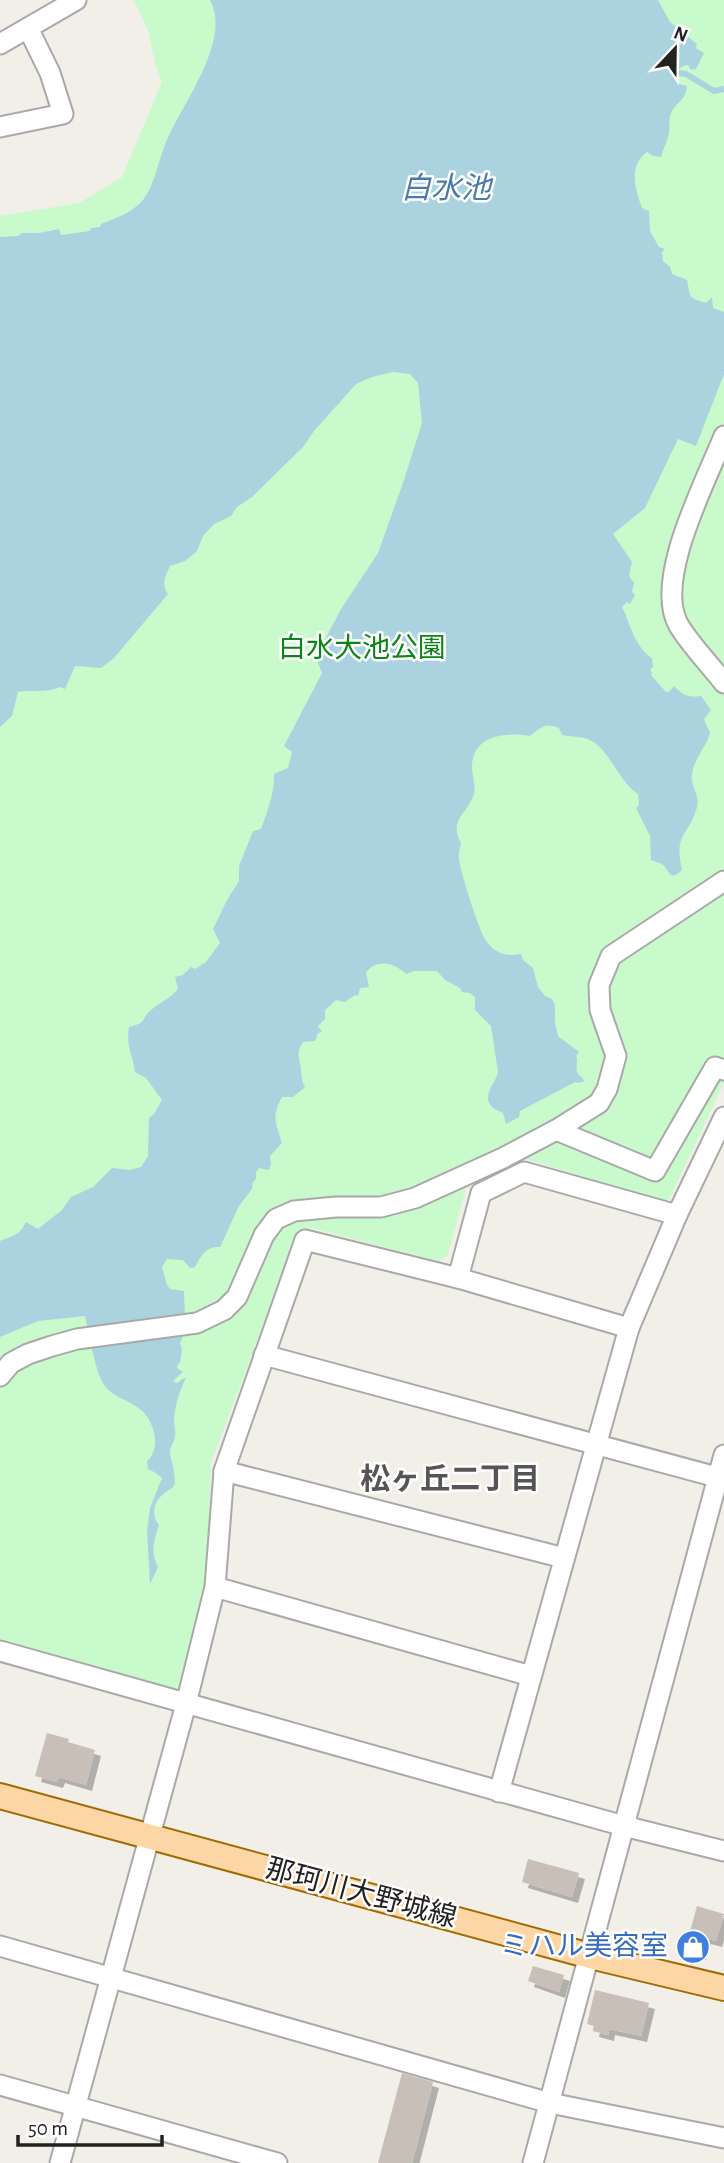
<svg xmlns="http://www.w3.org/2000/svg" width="724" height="2163" font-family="'Alegreya Sans','Noto Sans JP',sans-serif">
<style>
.park{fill:#c8facc}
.water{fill:#aad3df}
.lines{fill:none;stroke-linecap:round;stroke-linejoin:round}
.stream{stroke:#aad3df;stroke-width:6}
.building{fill:#c7bfb8;filter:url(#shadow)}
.minor-casing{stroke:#a9a9a9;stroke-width:23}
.major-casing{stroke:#a06b00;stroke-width:28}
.minor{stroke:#fff;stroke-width:19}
.major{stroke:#fcd6a4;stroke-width:24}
.labels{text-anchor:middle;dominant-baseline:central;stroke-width:5;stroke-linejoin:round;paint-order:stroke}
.park-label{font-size:28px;fill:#0c8416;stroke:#fff}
.street-label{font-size:28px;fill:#222;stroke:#fff}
.shop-label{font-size:28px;fill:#366cbe;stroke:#fff;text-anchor:end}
.water-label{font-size:30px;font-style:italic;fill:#4a7aab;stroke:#fff}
.neighbourhood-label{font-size:30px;font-weight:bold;fill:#555;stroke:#fff}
</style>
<defs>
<filter id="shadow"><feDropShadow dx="6" dy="6" stdDeviation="0" flood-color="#0004"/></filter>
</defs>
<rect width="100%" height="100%" fill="#f2efe9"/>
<path class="park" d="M134,0h590v1083l-57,121 -146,-47 -55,31 -18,67 -9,6 -128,-33 -14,6 -86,229 -4,116 -29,108 -11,4 -167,-45v-1430l79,-13 43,-26 40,-95 -7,-18 -6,-31z"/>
<path class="water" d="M210,0h448l12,22 27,22 -1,4 8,5 -8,16 -5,1 -3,-5c-8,1 -11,5 -12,13l3,6 8,2c-2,15 -8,14 -15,25 -4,7 -2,15 -3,23 -2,7 -6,15 -8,23l-8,-1 -6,-4c-19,14 -12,36 -5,56l7,3 1,20 9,16 6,2 -3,3 1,9 7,6 2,7 15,6c4,18 0,17 19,23l6,-6 1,11 11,4v62l-28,72 -18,-7 -33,69 -32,26 19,28 -3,14 5,7 -2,9 3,3 -5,9 -3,-2 -5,5c9,18 12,39 30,51l1,9 -3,2 2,4 -1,2 15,17h3l5,-6c9,9 14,12 27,10l10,14 -7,9 6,14c-4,14 -16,26 -18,41 -2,12 8,21 5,33 -7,28 -24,26 -15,63 -13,13 -12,0 -20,-6 -3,-1 -8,-3 -11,-4l-1,-24 -14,-28 3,-3 -1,-11c-20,-13 -27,-43 -48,-54 -9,-4 -19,-3 -28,-5l-3,-7c-13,-6 -18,-1 -29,8 -25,-4 -58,-1 -58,31 0,9 4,19 2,27 -6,20 -26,25 -13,49 -1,5 -3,11 -2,16 1,12 21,75 28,83 9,12 20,15 34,12l2,6 10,8 5,19 7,9 7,3 3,6v18l3,13 21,16c-5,7 -2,1 -2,9 -1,14 -1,10 8,20l-7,2 -3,-1 -55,29 -1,6 -13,7 -3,-11c-3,-2 -8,-3 -11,-6 -11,-11 4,-24 6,-35l-7,-46 -16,-16v-13l-5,-4 -8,-1 -2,-4 -15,-8 -8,-9h-23l-8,3c-11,-11 -30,-16 -40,-1l3,14 -9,1 -2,8 -3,-1 -10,7 -9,-2 -11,10v9l-7,7 4,6 -4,1 -3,8 -12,1c-8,11 -3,15 -2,28 1,7 0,9 4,17l-12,10h-11c-11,20 -6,26 0,46l-12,13 1,8 -2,6 -10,-2 -3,4v7l-3,3 -1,7 -13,17 -19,41c-14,-1 -19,9 -25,20l-5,1 -7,-8 -16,-1 -5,8 5,18 3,4 14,2c0,16 4,37 -4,52l2,6 -2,14 -2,1 -1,4 6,4 -10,9 4,2 7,-5h2c-7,14 -11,27 -12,43 0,5 2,11 1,16 -1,6 -5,9 -5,16 1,7 7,25 4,33 -1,2 -6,4 -8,6 -12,8 -16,22 -7,33 -5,15 -9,27 -1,42l-8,17 -3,-53 3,-23 12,-30 -6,-5 -8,-4 -1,-8c15,-13 7,-41 -7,-52 -11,-9 -28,-12 -36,-24 -9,-14 -15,-52 -19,-69l-47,5 -38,16v-96c13,-5 20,-6 26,-19l12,7 24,-19 9,-13 22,-10 19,-19 18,2 11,-3 7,-11 1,-38 5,-4 8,-14 -16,-22 -11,-6c-3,-21 -9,-24 -6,-45 20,-5 11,-8 22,-17 9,-8 19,-11 27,-21l-3,-12 8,-2 8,-8 4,2 11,-7 14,-19 -7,-14 14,-29 12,-19v-15l14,-35 8,-2c6,-16 14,-38 13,-55l14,-6 4,-16 -8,-6 38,-73 -6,-16 25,-48 37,-56 25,-70 19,-60 -4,-40 -8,-9 -17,-2 -21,5 -16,7 -42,47 -11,16 -51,50 -15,10 -6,9 -17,8 -11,12 -6,15 -12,10 -15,5c-5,11 -9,18 -2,28l-54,64 -13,10 -26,-2 -10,23 -5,-2c-14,7 -28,2 -42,5l-6,24 -12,11v-490l18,-1 4,-3h17l20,-4 2,6 29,-4 1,-3 9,-1 1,-3c15,-6 31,-11 42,-24 12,-15 16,-43 24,-60 16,-38 65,-100 43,-140z"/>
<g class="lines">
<path class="stream" d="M672,72l14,2 28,17 10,-2"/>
</g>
<g class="building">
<path d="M47,1733l22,6 -1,3 27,8 -9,35 -27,-8 -2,5 -22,-6z"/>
<path d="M528,1859l51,14 -7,24 -50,-15z"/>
<path d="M697,1906l27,8 -8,27 -11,-3 -5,16 -15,-4z"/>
<path d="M533,1966l31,9 -5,17 -31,-11z"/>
<path d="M595,1990l54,13 -8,33 -32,-7 -1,6 -15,-4 1,-5 -7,-2z"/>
<path d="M402,2073l31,9 -21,81h-34z"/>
</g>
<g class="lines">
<g class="minor-casing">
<g id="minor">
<path d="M0,44l76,-44"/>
<path d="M0,127l63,-13 -13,-41 -22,-45"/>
<path d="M724,436c-18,45 -70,143 -46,188 10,18 33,42 46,59"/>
<path d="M556,1130l99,41 60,-104 9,3"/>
<path d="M458,1278l23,-85 43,-21 153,43"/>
<path d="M264,1355l460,124"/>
<path d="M0,1376l11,-13 17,-9 24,-8 25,-7 120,-16 27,-13 13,-13 27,-62 12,-16 18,-8 42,-4h45l34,-9 88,-40 53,-28 43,-27 8,-14 9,-33 -16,-46 -1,-25 12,-29 113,-75"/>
<path d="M224,1471l340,87"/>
<path d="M215,1587l316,89"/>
<path d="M0,1651l624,175 100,25"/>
<path d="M499,1792l130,-464 48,-113 47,-98"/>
<path d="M0,1946l550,157 174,35"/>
<path d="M0,2085l277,78"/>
<path d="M60,2163l126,-459 29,-117 9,-116 81,-231 153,38 171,50"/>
<path d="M533,2163l191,-708"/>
</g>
</g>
<g class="major-casing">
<path id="major" d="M0,1796l590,160 134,32"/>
</g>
<use href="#minor" class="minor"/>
<use href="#major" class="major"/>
</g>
<defs>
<g id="shop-disc" transform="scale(1.75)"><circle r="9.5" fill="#3f7fe0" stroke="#fff"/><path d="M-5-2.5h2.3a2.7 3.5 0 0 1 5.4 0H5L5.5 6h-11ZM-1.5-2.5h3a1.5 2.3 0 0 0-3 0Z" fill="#fff"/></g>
</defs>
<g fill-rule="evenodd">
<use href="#shop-disc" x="693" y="1947"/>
</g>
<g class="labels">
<g class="park-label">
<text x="362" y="649">白水大池公園</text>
</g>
<g class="street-label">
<text transform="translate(361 1894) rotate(15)">那珂川大野城線</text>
</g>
<g class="shop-label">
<text x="668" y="1947">ミハル美容室</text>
</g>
<g class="water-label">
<text x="446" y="189">白水池</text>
</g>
<g class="neighbourhood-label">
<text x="450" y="1480">松ヶ丘二丁目</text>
</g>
</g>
<g transform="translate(675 49) rotate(22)" stroke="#ffffff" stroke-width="5" paint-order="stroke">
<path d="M0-5L12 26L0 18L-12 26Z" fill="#222222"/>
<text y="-10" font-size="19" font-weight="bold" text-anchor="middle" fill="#222222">N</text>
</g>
<path d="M18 2135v10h144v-10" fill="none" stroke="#222222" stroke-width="3.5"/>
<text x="28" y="2135" font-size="21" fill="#222222" stroke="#ffffff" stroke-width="5" paint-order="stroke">50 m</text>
</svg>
